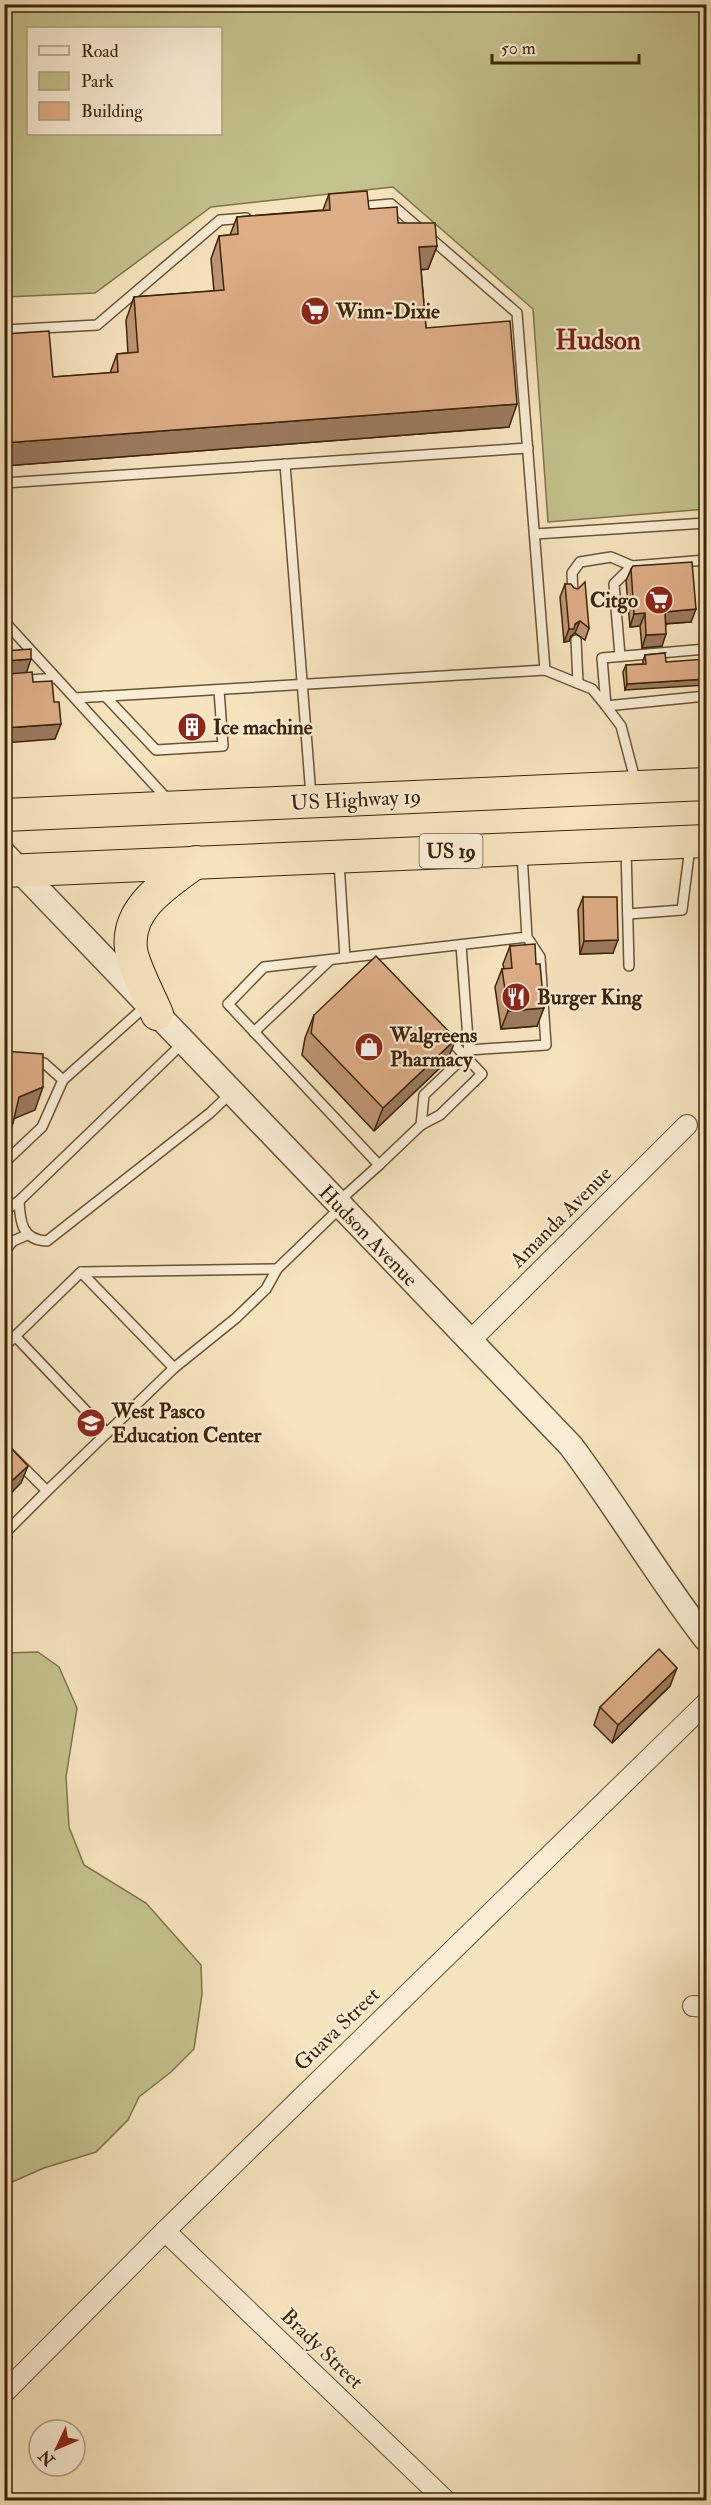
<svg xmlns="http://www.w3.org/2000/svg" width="711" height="2505" font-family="'IM FELL Double Pica',serif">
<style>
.green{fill:#c3c28c;stroke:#807349;stroke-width:1.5;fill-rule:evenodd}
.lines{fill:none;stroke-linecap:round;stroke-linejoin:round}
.service-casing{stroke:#6b5434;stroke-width:12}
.minor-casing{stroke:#6b5434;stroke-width:22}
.tertiary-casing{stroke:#6b5434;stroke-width:27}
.trunk-casing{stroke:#3d2406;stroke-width:34}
.service{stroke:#f9edd5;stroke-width:9}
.minor{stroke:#f9edd5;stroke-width:20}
.tertiary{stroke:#f9edd5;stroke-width:24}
.trunk{stroke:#f6e4be;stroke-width:32}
.wall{fill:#bf9674;stroke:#3d2406;stroke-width:1.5}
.shaded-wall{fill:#9b7a5e;stroke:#3d2406;stroke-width:1.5}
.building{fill:#deae87;stroke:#3d2406;stroke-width:1.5}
.labels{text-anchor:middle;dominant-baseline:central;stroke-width:4.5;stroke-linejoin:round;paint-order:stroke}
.shield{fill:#f9edd5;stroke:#756044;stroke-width:1.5}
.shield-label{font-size:20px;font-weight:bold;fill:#3d2406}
.poi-label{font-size:21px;font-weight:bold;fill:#3d2406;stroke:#f9edd5;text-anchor:start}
.street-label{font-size:21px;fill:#3d2406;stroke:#f9edd5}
.district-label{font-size:27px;font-weight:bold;fill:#7a1f14;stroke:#f9edd5}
</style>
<rect width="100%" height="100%" fill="#f6e4be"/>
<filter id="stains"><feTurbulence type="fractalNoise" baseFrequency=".00333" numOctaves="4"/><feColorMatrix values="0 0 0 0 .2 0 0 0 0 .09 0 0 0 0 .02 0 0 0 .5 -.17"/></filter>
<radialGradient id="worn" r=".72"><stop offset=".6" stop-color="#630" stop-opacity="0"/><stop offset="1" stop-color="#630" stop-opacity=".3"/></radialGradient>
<g class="green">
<path d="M5,5h701v504l-158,13 -15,-213 -140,-122 -182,20 -116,86 -90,4zM28,28h192v106h-192z"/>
<path d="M38,1652l21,15 18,41 -11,69 3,50 15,38 62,38 55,62 1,29 -8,55 -23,23 -32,25 -11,23 -32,32 -52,16 -39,17v-532z"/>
</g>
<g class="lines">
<g class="service-casing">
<g id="service">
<path d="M358,207l33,-3 126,109 28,357"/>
<path d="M4,330l93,-5 123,-105 26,-2"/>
<path d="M285,464l26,332"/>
<path d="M4,483l524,-35"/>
<path d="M535,534l171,-11"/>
<path d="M573,595l-1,-22 8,-11 31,-5 21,9"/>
<path d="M4,621l165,180"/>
<path d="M576,640l2,43"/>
<path d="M706,649l-104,9 4,48 100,-10"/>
<path d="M620,656l-6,-72 18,-18 74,-6"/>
<path d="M4,682l52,-4"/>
<path d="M105,696l51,54 67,-4 -4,-56"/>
<path d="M75,698l470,-28 47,19 14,17 15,20 15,57"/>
<path d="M626,849l3,117"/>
<path d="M339,862l6,96"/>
<path d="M628,914l54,-4 8,-63"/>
<path d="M461,945l8,108"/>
<path d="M254,1032l76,-72"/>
<path d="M468,1050l78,-5 -6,-88 -11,-17"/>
<path d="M33,1061l11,2 19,17"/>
<path d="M421,1125l3,-30 41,-39"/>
<path d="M4,1163l38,-36 21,-47 85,-76"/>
<path d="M379,1165l42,-40 19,-10 42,-41 -35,-37"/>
<path d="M19,1201c1,21 3,39 28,40l163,-128 22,-21"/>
<path d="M338,1202l41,-37 -151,-161 36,-37 263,-30 -5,-83"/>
<path d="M4,1211l15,-10 165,-159"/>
<path d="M4,1252l9,-11 14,-6"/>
<path d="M81,1272l93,96"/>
<path d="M15,1336l92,97"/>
<path d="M4,1347l77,-75 196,-3"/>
<path d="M4,1448l43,43 127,-123 62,-50 30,-29 11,-20 64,-62"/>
<path d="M8,1530l39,-39"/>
</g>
</g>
<g class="minor-casing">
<g id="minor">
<path d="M469,1342l218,-217"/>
<path d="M693,2006l13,1"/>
<path d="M165,2231l280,269"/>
<path d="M4,2393l161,-162 541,-528"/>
</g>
</g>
<g class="tertiary-casing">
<path id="tertiary" d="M4,854l567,592c47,63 87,131 135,193"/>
</g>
<g class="trunk-casing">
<g id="trunk">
<path d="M4,815l702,-31"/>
<path d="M4,871l702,-30"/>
<path d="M157,1014c-7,-17 -24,-48 -26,-65 -5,-42 36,-65 65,-87"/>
</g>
</g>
<use href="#service" class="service"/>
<use href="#minor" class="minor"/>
<use href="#tertiary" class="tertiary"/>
<use href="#trunk" class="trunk"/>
</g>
<g class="wall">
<path d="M329,194l40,15 29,14 39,23 -9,23 -7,1 5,58 83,99 -505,39v-132l49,43 57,-4 7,-19 11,-1 -2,-33 8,-23 80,-6 -3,-32 8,-23 11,-1 7,-18 86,-7z"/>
<path d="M631,569l60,53 -25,2 -4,22 -20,2 -2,-22 -10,1 -4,-46z"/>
<path d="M565,584l24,44 -4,12 -10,-7 -4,3 -2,5 -5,1 -4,-45z"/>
<path d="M665,653l-40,37 -2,-18 3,-7 17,-1v-3l2,-6z"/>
<path d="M583,897l30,56 -33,1 -2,-44z"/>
<path d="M510,946l27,80 -36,3 -6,-42 7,-18h2l-1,-5z"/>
<path d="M314,1015l133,46 -73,70 -72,-76 3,-17z"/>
<path d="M670,1686l-58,57 -18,-18 6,-18z"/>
</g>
<g class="shaded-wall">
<path d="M437,246l-9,23 -17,1 8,-23z"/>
<path d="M517,404l-8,23 -505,39v-23z"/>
<path d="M696,609l-5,13 -31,2 5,-12z"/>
<path d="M645,613l-5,13 -10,1 4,-13z"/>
<path d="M580,621l-5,12 -4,3 -2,5 -5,1 5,-13z"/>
<path d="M666,634l-4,12 -20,2 4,-13z"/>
<path d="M31,659l-5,15 -22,2v-13l2,-2z"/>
<path d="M706,679v6l-81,5 2,-6z"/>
<path d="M61,724l-6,15 -51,4v-15z"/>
<path d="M618,940l-5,13 -33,1 4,-13z"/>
<path d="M544,1008l-7,18 -36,3 7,-18z"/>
<path d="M456,1039l-9,22 -73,70 9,-23z"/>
<path d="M43,1087l-8,23 -24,10 8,-23z"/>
<path d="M13,1123l-9,23v-21z"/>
<path d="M28,1466l-7,17 -17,17v-12z"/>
<path d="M12,1537l-7,17 -1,1v-11z"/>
<path d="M677,1668l-7,18 -58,57 6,-18z"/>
</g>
<g class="building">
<path d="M367,191l2,18 28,-2 1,16h37l2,23 -18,1 7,81 84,-7 7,83 -513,39v-109l45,-3 4,46 65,-5 -1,-18 21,-2 -4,-55 90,-7 -5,-54 19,-2 -1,-17 93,-7 -1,-16z"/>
<path d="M692,562l4,47 -31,3 1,22 -20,1 -1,-22 -11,1 -3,-45 2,-3z"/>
<path d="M585,582l4,46 -9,-7 -5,3 -1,5h-5l-4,-45h6l3,4 4,1z"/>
<path d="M31,649v10l-25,2 -2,2v-12z"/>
<path d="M665,653l1,9 40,-3v20l-79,5 -1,-19 20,-1 -1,-9z"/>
<path d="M4,671l5,3 23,-2 1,10 19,-1 2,21h5l2,22 -57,4z"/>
<path d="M583,897h34l1,43 -34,1z"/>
<path d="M535,944l1,20h4l4,44 -36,3 -6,-42 10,-1 -2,-22z"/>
<path d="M376,956l80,83 -73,69 -72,-75 3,-18z"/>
<path d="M4,1051l39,3v33l-24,10 -6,26 -9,2z"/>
<path d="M4,1441l24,25 -24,22z"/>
<path d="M4,1529l8,8 -8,7z"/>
<path d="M659,1649l18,19 -59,57 -18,-18z"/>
</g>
<defs>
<g id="supermarket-disc" transform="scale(1.5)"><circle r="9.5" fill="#8f2418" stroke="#f9edd5"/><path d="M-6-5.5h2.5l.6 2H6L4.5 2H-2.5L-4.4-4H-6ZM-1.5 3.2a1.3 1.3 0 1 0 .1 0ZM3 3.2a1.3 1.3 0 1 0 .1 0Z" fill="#fff"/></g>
<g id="building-disc" transform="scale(1.5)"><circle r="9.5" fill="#8f2418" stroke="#f9edd5"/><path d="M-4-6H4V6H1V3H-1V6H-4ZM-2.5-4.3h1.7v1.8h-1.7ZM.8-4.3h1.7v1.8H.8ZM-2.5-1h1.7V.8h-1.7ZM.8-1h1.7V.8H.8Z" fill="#fff"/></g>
<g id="restaurant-disc" transform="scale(1.5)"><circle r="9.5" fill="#8f2418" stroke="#f9edd5"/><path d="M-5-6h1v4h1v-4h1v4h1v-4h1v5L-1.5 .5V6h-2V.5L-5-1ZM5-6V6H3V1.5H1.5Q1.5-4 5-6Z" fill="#fff"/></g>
<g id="shop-disc" transform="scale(1.5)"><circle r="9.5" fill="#8f2418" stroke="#f9edd5"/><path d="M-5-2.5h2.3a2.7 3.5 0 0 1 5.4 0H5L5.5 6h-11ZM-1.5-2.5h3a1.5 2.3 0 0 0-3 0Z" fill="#fff"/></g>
<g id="school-disc" transform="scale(1.5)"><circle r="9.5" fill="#8f2418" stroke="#f9edd5"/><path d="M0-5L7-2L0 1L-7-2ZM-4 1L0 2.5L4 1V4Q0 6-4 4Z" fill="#fff"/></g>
</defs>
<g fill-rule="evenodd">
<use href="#supermarket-disc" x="315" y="311"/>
<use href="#supermarket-disc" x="659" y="600"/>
<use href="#building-disc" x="192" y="727"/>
<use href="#restaurant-disc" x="516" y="997"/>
<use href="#shop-disc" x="369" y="1047"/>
<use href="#school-disc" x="91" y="1423"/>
</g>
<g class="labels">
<rect class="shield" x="419.5" y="834" width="63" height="34" rx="4.5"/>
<g class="shield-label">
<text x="451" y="851">US 19</text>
</g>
<g class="poi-label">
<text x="336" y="311">Winn-Dixie</text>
<text x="638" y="600" text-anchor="end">Citgo</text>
<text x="213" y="727">Ice machine</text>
<text x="537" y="997">Burger King</text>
<text x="390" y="1035">Walgreens<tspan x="390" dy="24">Pharmacy</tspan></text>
<text x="112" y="1411">West Pasco<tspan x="112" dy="24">Education Center</tspan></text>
</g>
<g class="street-label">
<text transform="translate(356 800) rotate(-3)">US Highway 19</text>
<text transform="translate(561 1217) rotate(-45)">Amanda Avenue</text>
<text transform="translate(368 1236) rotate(46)">Hudson Avenue</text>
<text transform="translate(337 2029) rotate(-44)">Guava Street</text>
<text transform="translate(322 2349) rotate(44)">Brady Street</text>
</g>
<g class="district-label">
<text x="598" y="340">Hudson</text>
</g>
</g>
<rect width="711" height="2505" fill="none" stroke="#f6e4be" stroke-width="24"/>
<rect x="6" y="6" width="699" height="2493" fill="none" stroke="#3d2406" stroke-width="3"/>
<rect x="12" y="12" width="687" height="2481" fill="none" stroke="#3d2406" stroke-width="1.5"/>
<rect x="27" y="27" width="195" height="108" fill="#f9edd5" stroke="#ae9d82" stroke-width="1.5"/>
<rect x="39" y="46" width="30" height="9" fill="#f9edd5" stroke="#ae9d82" stroke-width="1.5"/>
<text x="81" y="57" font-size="18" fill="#3d2406">Road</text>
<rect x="39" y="72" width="30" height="18" fill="#c3c28c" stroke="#ae9d82" stroke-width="1.5"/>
<text x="81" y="87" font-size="18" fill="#3d2406">Park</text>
<rect x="39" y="102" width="30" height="18" fill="#deae87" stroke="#ae9d82" stroke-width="1.5"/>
<text x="81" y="117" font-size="18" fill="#3d2406">Building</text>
<g transform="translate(57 2448) rotate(226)"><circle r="28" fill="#f9edd5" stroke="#ae9d82" stroke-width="1.5"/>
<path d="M0-4.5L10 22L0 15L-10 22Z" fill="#8f2418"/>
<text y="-9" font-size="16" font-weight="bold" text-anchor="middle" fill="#3d2406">N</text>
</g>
<path d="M492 54v9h147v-9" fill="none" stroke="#3d2406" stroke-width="3"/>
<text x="501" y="54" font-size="18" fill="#3d2406" stroke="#f9edd5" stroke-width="4.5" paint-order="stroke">50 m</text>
<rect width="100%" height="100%" filter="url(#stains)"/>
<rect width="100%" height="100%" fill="url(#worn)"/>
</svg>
